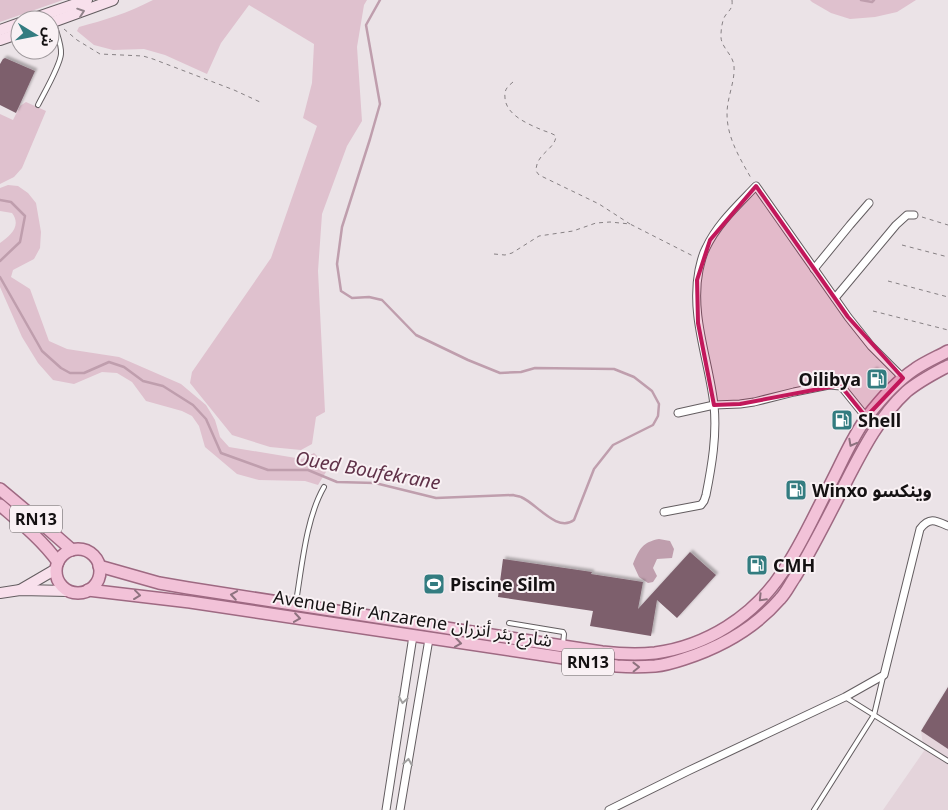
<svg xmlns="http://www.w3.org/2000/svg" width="948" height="810" font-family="'Noto Sans','Noto Sans Arabic',sans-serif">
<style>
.built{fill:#e4d4db}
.green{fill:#dfc1ce}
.water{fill:#bf9ead}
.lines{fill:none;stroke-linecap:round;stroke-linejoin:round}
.stream{stroke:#bf9ead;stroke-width:2.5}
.building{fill:#7d5f6c;filter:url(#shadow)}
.lane-casing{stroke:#635d60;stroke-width:6}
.street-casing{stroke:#635d60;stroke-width:9}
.secondary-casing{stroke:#635d60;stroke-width:12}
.primary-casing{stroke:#9e6982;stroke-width:14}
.path{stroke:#878184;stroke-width:1;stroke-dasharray:4 4;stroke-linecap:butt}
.lane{stroke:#fff;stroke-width:4}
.street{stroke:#fff;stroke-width:7}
.secondary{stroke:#f8e0ec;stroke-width:10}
.primary{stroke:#f2c2d8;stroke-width:11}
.oneway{stroke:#91838a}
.oneway2{stroke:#8e727f}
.oneway3{stroke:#a1a0a0}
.marked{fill:#c2185b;fill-opacity:0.2;stroke:#c2185b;stroke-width:4;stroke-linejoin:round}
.labels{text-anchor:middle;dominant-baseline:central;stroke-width:4;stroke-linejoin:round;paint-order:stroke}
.shield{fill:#f9f1f4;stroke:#595456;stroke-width:1}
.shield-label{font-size:16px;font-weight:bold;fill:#141112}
.poi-label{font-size:18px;font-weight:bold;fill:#141112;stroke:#f9f1f4;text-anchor:start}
.street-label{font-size:18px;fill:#141112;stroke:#f9f1f4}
.water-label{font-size:19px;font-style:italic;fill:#603249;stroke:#f9f1f4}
</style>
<defs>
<filter id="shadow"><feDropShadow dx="2.5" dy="-2.5" stdDeviation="1" flood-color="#0004"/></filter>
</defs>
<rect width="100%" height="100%" fill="#ebe3e7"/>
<path class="built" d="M921,731l27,18v61h-65l41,-59z"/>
<g class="green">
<path d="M0,0h63l-63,22z"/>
<path d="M153,0h214l-3,5 -7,42 5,74 -15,25 -25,68 -4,57 7,141 -9,5 -4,27 -11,6 -31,-3 -38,-12 -42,-52 2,-11 79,-114 46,-132 -14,-8 9,-35 2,-39 -65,-39 -28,38 -14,31 -42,-19 -21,-6 -31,1 -19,-5 -17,-14 2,-4c26,-7 49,-14 74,-27z"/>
<path d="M810,0h106l-19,12 -22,5 -25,2 -19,-6 -19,-11z"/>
<path d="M26,102l20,9 -24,57 -8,9 -14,7v-70l13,6 7,-14z"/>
<path d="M8,185l10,1 10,7 8,10 5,29 -1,16 -6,11 -21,11 -2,7 19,12 19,52 18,8 52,8 62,27 25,21 9,15 5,17 9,10 73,12 12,-6 15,14 -11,18 -13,-4 -46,-1 -22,-6 -32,-27 -6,-21 -7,-10 -10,-5 -36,-10 -14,-19 -15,-9 -15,-1 -28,12 -21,-4 -15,-17 -16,-26 -22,-50v-44c10,-7 22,-17 12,-30l-12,-2v-23z"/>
</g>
<path class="water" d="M659,539l11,2 4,8 -2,9 -15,1 -4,9 4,8 -4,6 -5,1 -9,-6 -6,-13c6,-15 10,-22 26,-25z"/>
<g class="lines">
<g class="stream">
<path d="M861,0l11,2 2,-2"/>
<path d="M0,200l11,2 14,14 -5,26 -20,19"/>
<path d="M0,277l42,74 19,17 9,5h14l25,-11 15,5 19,14 20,5 30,19 13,14 15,34 47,17h40l29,12 38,1 61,15 77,-3c3,1 6,1 8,2 15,6 36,36 53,23l20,-51 19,-24 40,-20 5,-9 1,-12 -7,-13 -18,-14 -20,-8 -79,-1 -14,4 -21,1 -32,-13 -52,-25 -34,-35 -13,-3 -17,1 -11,-7 -4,-27 5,-37 28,-88 10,-35 -14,-79 14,-25"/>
</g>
</g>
<g class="building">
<path d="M5,58l30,13 -19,42 -16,-8v-41l3,-5z"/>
<path d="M875,369l11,15 -8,5 -10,-15z"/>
<path d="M690,552l26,23 -39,43 -20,-18 -6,36 -61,-10 3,-15 -95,-14 5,-38 89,13 -1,2 52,8 -5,27z"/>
<path d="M948,687v62l-27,-18z"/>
</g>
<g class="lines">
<g class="lane-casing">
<g id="lane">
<path d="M38,105c6,-12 22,-39 23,-51 1,-9 -5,-22 -7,-31"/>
<path d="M296,602c6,-36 10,-84 28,-115"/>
<path d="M509,623l54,9 1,2 -1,10"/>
<path d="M845,697l103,64"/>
<path d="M814,810l60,-95 9,-38"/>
</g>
</g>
<g class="street-casing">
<g id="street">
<path d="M814,269l36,-44 19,-22"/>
<path d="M835,298l61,-73 11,-10h7"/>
<path d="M678,413l36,-8 26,-1 14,-2 40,-10 35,-7 12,1 25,31"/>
<path d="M664,512l37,-7 3,-4 2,-6c6,-30 11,-60 8,-90 -5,-45 -24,-89 -15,-135 2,-8 3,-15 7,-22 11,-24 32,-43 50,-62l92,131 23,29 32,32"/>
<path d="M386,810l27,-174"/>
<path d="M400,810l29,-171"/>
<path d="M609,810l79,-39 157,-74 39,-22 36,-146c9,-12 15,-9 28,-3"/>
</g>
</g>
<g class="secondary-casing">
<g id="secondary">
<path d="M29,20l58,-20"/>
<path d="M50,23l63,-23"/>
<path d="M0,30l20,-7"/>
<path d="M0,40l20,-7"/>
<path d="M20,590l36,-21"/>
<path d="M0,593l20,-3 48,1"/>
</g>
</g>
<g class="primary-casing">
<g id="primary">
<path d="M0,489l48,40 24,21"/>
<path d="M0,505c21,18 42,35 58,57"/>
<circle cx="78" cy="571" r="22"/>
<path d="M99,566l60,17 29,5 414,64c17,2 35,3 53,1 51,-7 98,-36 127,-80 19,-27 33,-60 49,-90 11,-21 21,-46 36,-66 13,-17 30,-36 48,-48 10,-7 22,-12 33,-18"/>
<path d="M88,590l102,12 427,64c12,1 25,1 38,0 10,-1 20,-4 29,-7 37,-12 70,-30 96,-60 6,-6 10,-15 15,-22 19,-31 35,-64 52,-97 16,-31 33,-64 59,-88 13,-11 27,-18 42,-26"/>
</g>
</g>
<g class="path">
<path d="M732,0c1,9 -3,10 -7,16 -3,5 -4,14 -4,19 -1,12 12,19 13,31 1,12 -4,25 -6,37 -5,28 10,52 23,75"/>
<path d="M64,29l13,11 23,14 43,2 10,3 81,31 26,12"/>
<path d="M513,82c-6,5 -9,8 -8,16 1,17 23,26 37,32 5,2 10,3 14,6 -1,14 -20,17 -20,35l3,4 60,29 31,20"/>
<path d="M922,217l26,8"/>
<path d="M902,245l46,12"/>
<path d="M494,254l11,1 7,-2 27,-17 34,-5 23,-8 14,-1 20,2 63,32"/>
<path d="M888,281l60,16"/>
<path d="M873,311l75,19"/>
</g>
<use href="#lane" class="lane"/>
<use href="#street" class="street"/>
<use href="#secondary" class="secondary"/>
<use href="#primary" class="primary"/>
</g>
<defs><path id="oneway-chevron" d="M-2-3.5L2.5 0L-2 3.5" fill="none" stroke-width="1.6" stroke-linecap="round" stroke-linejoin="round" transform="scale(1.25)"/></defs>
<use class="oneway" href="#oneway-chevron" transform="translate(81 12) rotate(-19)"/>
<g class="oneway2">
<use href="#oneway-chevron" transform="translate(852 443) rotate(118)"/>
<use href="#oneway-chevron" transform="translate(137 595) rotate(7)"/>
<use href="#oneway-chevron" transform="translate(234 595) rotate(-171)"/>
<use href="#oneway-chevron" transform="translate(762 598) rotate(134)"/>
<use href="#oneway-chevron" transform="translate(297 618) rotate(8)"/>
<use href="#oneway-chevron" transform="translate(458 643) rotate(8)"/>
<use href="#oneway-chevron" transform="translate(636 667) rotate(-1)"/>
</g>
<g class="oneway3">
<use href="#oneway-chevron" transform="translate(403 700) rotate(99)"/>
<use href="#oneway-chevron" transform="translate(408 762) rotate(-81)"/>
</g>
<path class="marked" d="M756,186l92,131 55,61 -37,39 -26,-32 -100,19 -26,1 -16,-82 -1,-43 13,-40z"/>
<defs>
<g id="fuel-square" transform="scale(1.125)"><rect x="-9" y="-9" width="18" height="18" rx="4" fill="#337c80" stroke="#f9f1f4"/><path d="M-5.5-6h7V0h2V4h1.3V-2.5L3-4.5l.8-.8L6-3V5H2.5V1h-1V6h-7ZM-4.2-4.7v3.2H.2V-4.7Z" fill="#fff"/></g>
<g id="stadium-square" transform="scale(1.125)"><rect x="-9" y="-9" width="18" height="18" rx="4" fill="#337c80" stroke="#f9f1f4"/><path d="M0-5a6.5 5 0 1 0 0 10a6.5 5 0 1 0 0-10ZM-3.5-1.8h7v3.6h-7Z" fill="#fff"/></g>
</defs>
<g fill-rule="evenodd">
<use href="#fuel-square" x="877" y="379"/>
<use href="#fuel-square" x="842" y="420"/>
<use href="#fuel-square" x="796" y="490"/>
<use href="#fuel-square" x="757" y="565"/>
<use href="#stadium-square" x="434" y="584"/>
</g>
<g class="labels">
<g class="shield">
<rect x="10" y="505.5" width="52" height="27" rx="4"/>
<rect x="562" y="648.5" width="52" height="27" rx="4"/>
</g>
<g class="shield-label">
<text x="36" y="519">RN13</text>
<text x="588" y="662">RN13</text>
</g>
<g class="poi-label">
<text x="861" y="379" text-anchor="end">Oilibya</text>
<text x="858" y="420">Shell</text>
<text x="812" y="490">Winxo وينكسو</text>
<text x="773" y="565">CMH</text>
<text x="450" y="584">Piscine Silm</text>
</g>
<g class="street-label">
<text transform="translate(413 618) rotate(9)">Avenue Bir Anzarene شارع بئر أنزران</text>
</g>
<g class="water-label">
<text transform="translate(368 470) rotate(10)">Oued Boufekrane</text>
</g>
</g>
<g transform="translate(35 35) rotate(100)"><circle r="24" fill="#f9f1f4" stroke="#9d979a"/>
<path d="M0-4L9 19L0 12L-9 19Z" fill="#337c80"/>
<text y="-8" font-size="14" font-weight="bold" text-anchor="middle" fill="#141112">ش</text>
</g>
</svg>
